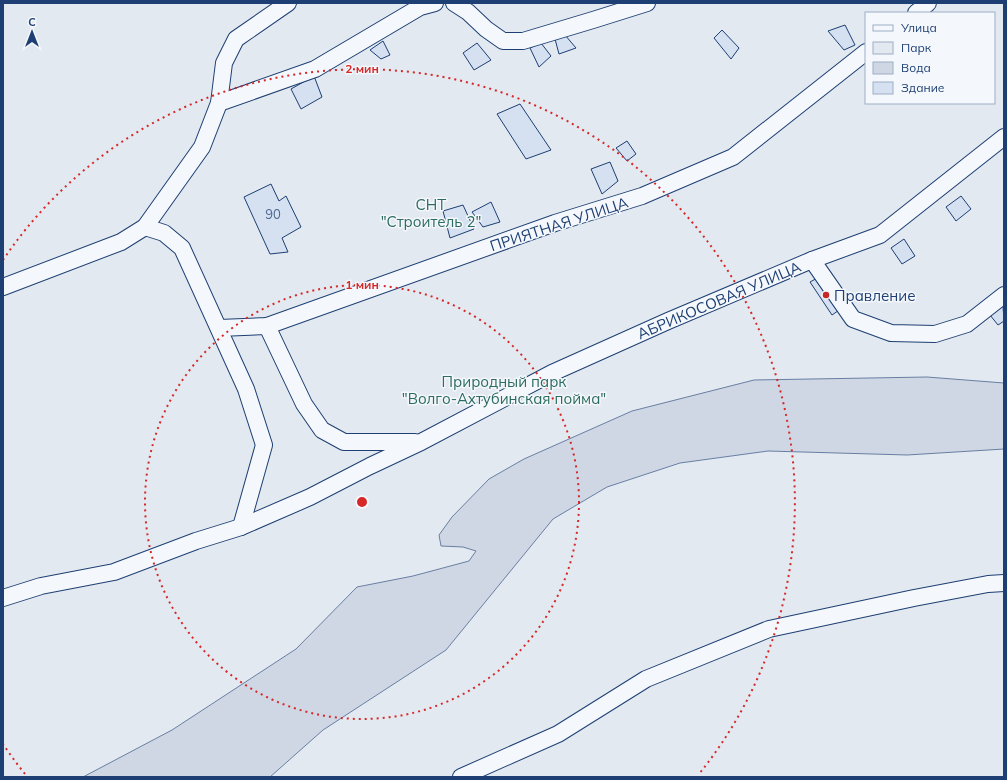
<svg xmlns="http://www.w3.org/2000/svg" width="1007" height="780" font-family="Mulish,sans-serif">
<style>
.green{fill:#e3e9f0;stroke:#687fa3;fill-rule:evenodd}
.water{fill:#cfd7e4;stroke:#687fa3}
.building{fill:#d5e0f0;stroke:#1d3f73}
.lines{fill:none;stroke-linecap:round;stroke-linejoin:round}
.street-casing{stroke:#1d3f73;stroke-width:18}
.street{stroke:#f4f7fb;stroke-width:16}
.ring{fill:none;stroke:#d62828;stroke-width:2;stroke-dasharray:2 4}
.poi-dot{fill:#c62828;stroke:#f4f7fb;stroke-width:1.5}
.labels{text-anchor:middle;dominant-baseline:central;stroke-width:3;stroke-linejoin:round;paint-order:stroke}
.number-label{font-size:13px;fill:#4b6792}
.park-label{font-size:15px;fill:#2c6c60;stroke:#f4f7fb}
.street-label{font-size:15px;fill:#1d3f73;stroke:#f4f7fb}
.poi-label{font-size:15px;fill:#1d3f73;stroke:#f4f7fb;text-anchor:start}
.centre{fill:#d62828;stroke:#f4f7fb;stroke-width:2}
.ring-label{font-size:12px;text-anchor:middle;font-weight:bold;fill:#d62828;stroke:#f4f7fb;stroke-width:3;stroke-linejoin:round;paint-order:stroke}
</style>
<rect width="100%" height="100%" fill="#f4f7fb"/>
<path class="green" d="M3,3h1001v774h-1001zM866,13h128v90h-128z"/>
<path class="water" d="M927,377l77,6v66l-97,6 -139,-4 -88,12 -73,24 -54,32 -107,131 -123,80 -53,47h-187l89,-47 124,-81 61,-62 56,-11 56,-15 7,-10 -13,-4 -22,-1 -2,-11 13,-18 37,-38 35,-20 108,-48 122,-31z"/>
<g class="building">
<path d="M845,25l10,20 -11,5 -16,-19z"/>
<path d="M722,30l17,18 -8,11 -17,-21z"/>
<path d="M565,35l11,13 -17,6 -4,-15z"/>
<path d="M383,41l7,14 -9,4 -11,-9z"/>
<path d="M477,43l14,17 -17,10 -11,-17z"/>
<path d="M541,43l10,13 -12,11 -9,-19z"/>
<path d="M314,76l8,21 -21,12 -10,-20z"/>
<path d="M520,104l31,46 -25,9 -29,-45z"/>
<path d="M627,141l9,13 -9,7 -11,-13z"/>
<path d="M610,162l8,19 -16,13 -11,-25z"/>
<path d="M271,184l8,17 7,-5 15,31 -19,11 6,14 -18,2 -26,-57z"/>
<path d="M961,196l10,13 -15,12 -10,-14z"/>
<path d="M491,202l9,20 -17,5 -11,-15z"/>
<path d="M463,205l11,24 -24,9 -7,-27z"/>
<path d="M904,239l11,17 -13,8 -11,-16z"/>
<path d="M821,276l21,32 -10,7 -22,-33z"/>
<path d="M1003,306l1,15 -6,4 -8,-10z"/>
</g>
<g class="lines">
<g class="street-casing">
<g id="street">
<path d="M454,3l14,9 18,17 17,12h20l70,-21 54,-17"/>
<path d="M916,13l12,-10"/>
<path d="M219,103l96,-34 105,-62 15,-4"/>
<path d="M145,227l19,6 18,15 64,141 18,56 -23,82"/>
<path d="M812,260l41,59 38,14 44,1 32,-10 37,-29"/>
<path d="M3,287l118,-45 24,-15 57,-80 17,-44 5,-40 12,-24 52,-36"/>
<path d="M267,326l37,78 18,26 22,12h71"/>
<path d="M219,328l48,-2 288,-103 87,-27 91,-39 133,-105"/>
<path d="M3,598l38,-12 73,-14 82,-31 45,-14 69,-30 60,-31 51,-24 131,-69 116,-52 144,-61 68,-25 124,-98"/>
<path d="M461,777l97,-43 88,-55 123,-50 145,-31 74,-14 16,-1"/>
</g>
</g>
<use href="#street" class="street"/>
</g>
<g class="ring">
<circle cx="362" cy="502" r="217"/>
<path d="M25 774A433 433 0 0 1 3 744M3 260A433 433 0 1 1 699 774"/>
</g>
<circle class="poi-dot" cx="826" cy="295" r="4"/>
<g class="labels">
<g class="number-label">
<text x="273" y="214">90</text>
</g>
<g class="park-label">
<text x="431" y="204">СНТ<tspan x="431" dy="17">"Строитель 2"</tspan></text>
<text x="504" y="381">Природный парк<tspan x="504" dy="17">"Волго-Ахтубинская пойма"</tspan></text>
</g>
<g class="street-label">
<text transform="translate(559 224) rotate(-18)">ПРИЯТНАЯ УЛИЦА</text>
<text transform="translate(719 300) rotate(-23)">АБРИКОСОВАЯ УЛИЦА</text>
</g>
<g class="poi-label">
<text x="834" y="295">Правление</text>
</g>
</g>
<circle cx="362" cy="502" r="6" class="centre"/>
<g class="ring-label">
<text x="362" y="73">2 мин</text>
<text x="362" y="289">1 мин</text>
</g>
<rect width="1007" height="780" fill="none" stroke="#1d3f73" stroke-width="8"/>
<rect x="865" y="12" width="130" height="92" fill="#f4f7fb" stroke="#9eadc5"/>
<rect x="873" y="25" width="20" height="6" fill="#f4f7fb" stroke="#9eadc5"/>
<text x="901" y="32" font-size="12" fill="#1d3f73">Улица</text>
<rect x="873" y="42" width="20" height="12" fill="#e3e9f0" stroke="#9eadc5"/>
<text x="901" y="52" font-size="12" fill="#1d3f73">Парк</text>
<rect x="873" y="62" width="20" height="12" fill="#cfd7e4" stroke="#9eadc5"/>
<text x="901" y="72" font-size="12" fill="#1d3f73">Вода</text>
<rect x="873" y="82" width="20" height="12" fill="#d5e0f0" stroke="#9eadc5"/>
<text x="901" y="92" font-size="12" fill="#1d3f73">Здание</text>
<g transform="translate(32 32)" stroke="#f4f7fb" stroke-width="3" paint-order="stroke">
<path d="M0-3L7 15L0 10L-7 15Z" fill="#1d3f73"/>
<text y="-6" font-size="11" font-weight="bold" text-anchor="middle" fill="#1d3f73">С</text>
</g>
</svg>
